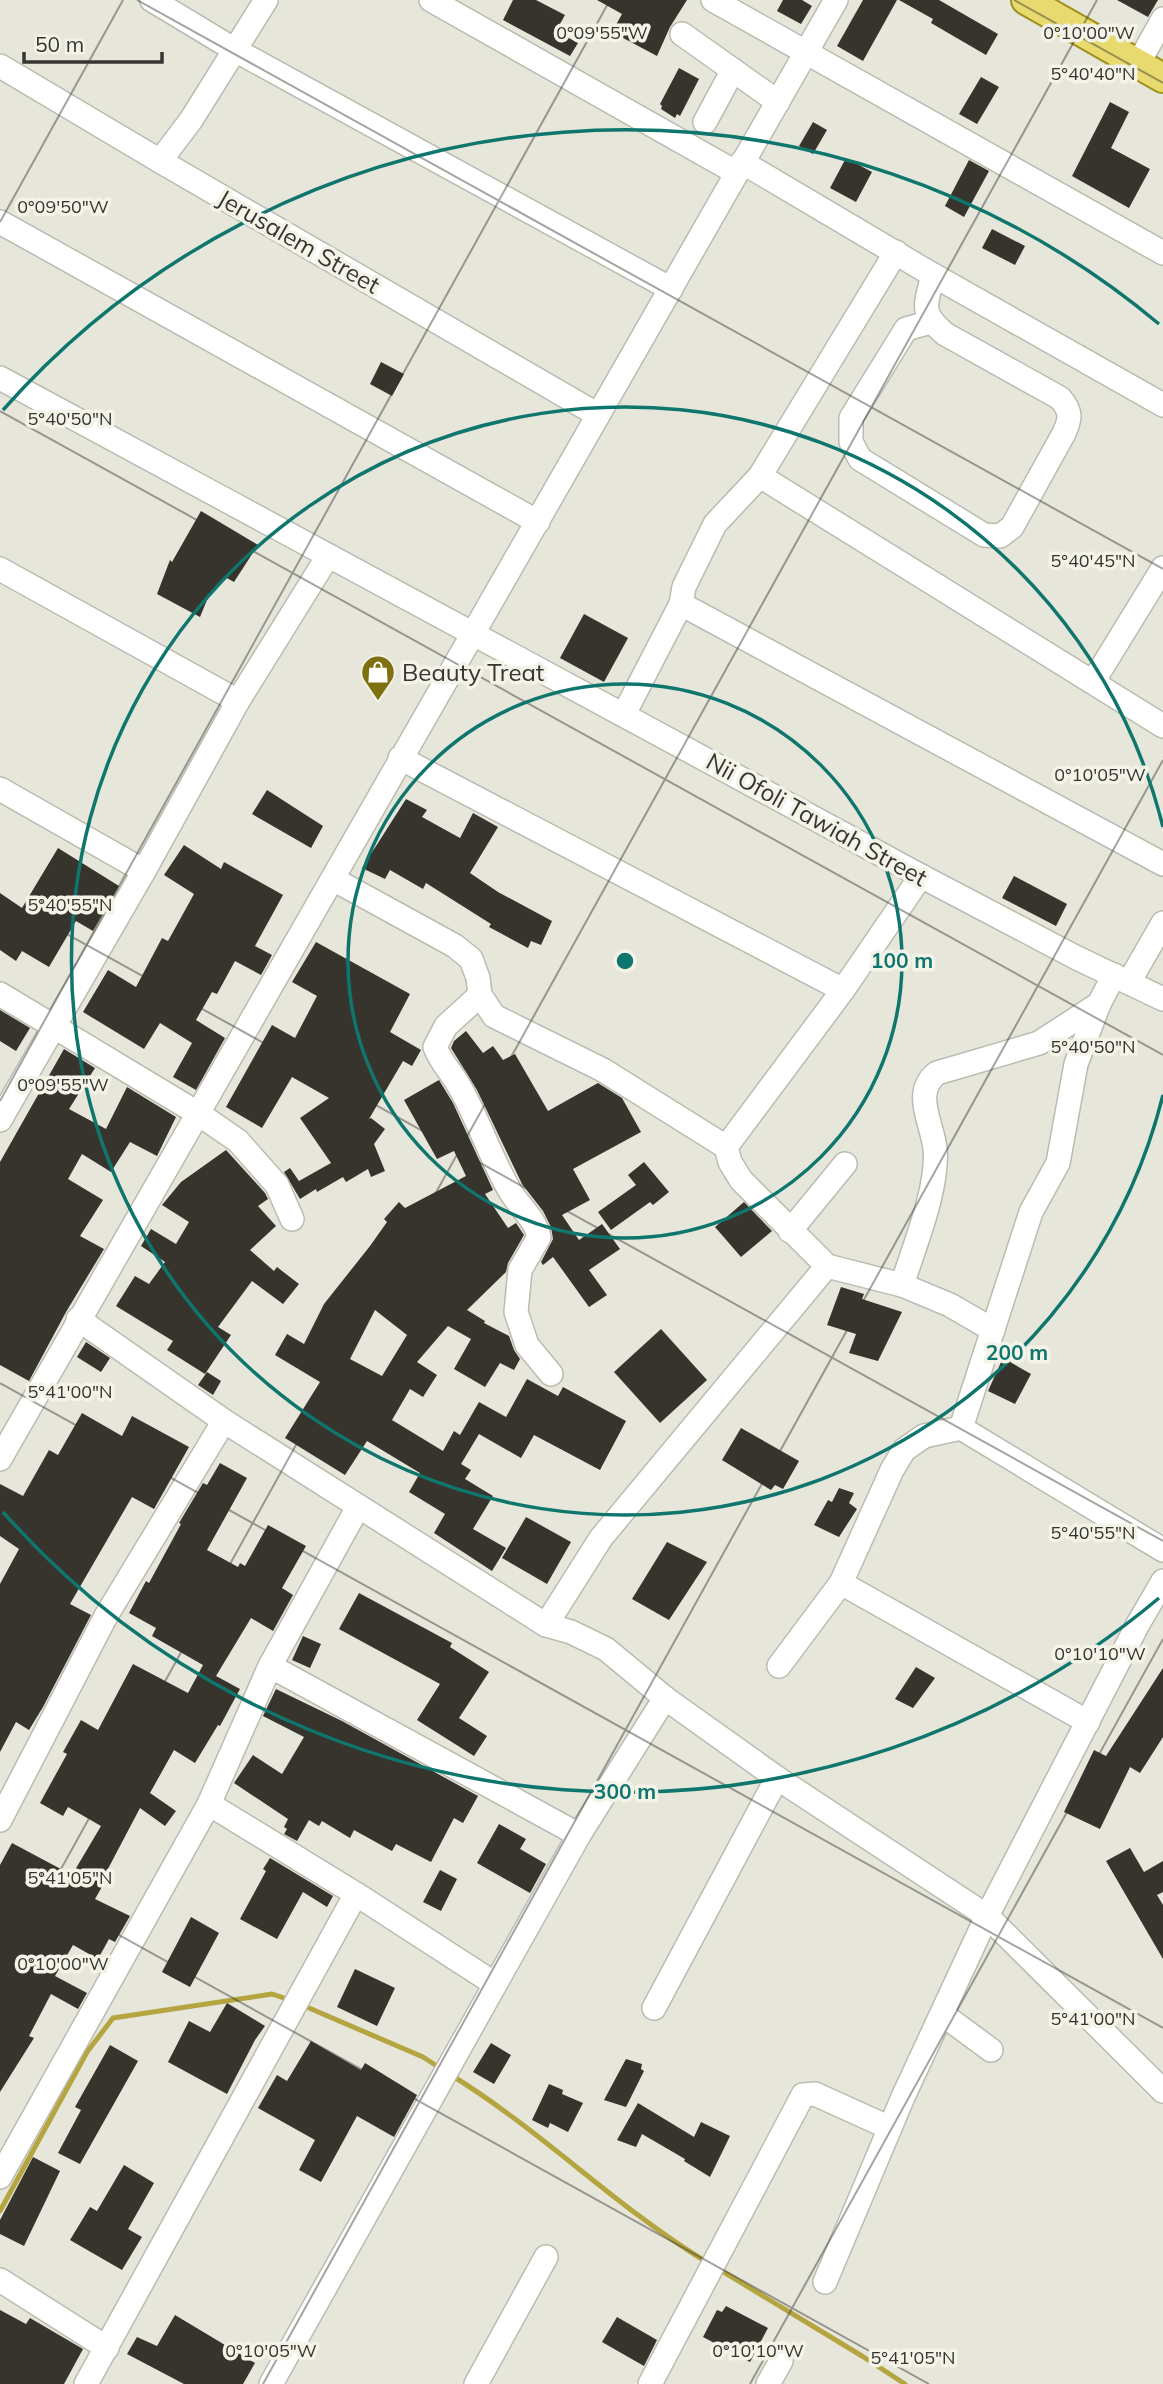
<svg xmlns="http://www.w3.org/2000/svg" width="1163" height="2384" font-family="Mulish,sans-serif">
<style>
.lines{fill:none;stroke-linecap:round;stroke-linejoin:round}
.stream{stroke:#b5a541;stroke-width:5}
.building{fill:#36342c;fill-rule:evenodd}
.minor-casing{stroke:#bcbbb0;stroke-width:26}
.major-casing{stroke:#9f901b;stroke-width:32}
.minor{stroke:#fff;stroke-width:23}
.major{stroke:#e8da6f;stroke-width:28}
.ticks{fill:none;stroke:#363531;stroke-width:2;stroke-opacity:0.45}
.ring{fill:none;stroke:#0f766e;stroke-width:3.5}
.labels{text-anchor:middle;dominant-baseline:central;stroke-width:7;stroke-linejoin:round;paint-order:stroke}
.street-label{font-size:24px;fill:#363531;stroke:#f4f3e8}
.poi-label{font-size:24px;fill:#363531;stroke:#f4f3e8;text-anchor:start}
.ticks-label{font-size:18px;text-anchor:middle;fill:#363531;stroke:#f4f3e8;stroke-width:7;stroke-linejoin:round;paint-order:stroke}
.centre{fill:#0f766e;stroke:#f4f3e8;stroke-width:3.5}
.ring-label{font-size:21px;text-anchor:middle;font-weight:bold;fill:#0f766e;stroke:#f4f3e8;stroke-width:7;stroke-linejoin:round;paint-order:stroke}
</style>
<rect width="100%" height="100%" fill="#e7e6db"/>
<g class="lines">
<g class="stream">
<path d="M302,2005l121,52 17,11"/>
<path d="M451,2075c91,56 166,133 257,188"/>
<path d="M0,2211l87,-159 26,-34 159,-24 18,6"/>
<path d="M717,2268l145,88 43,28"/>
</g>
</g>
<g class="building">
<path d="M513,0h23l29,15 -9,16 22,12 -8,13 -67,-36z"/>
<path d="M597,0h90l-17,27 -13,29 -45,-24 10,-18z"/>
<path d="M783,0h19l10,6 -11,18 -24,-13z"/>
<path d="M863,0h34l-34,61 -26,-15z"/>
<path d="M899,0h40l59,34 -12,21 -55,-32 2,-4z"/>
<path d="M1117,0h41l-10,17z"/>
<path d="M679,68l20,11 -19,37 -3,-2 -2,4 -14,-9 1,-3 -2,-2z"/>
<path d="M981,77l18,10 -22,37 -18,-10z"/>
<path d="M1110,102l19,10 -18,36 39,21 -21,39 -57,-32z"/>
<path d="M813,122l14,8 -14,24 -14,-8z"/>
<path d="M846,158l26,14 -16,30 -26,-14z"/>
<path d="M969,160l20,11 -25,46 -19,-11z"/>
<path d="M992,229l33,17 -10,19 -33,-17z"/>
<path d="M381,362l23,12 -12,22 -22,-12z"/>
<path d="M201,511l57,34 -24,37 -9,-5 -18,23 -7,17 -43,-23 13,-34 2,2z"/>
<path d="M584,614l44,24 -24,44 -44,-24z"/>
<path d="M267,790l56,36 -12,22 -59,-34z"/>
<path d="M406,799l21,11 -5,7 38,21 13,-25 25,14 -28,46 28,19 54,29 -11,24 -10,-4 -3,7 -39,-21 2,-3 -65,-41 -3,6 -33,-19 -5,9 -23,-11z"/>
<path d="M184,845l37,24 3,-7 59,33 -28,51 17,9 -11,20 -26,-14 -18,33 -5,-2 -16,28 29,18 -29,52 -23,-13 19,-34 -32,-20 -16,26 -61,-37 25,-42 28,17 26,-49 6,3 26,-47 -30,-19z"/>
<path d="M58,848l61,38 -26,45 -17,-10 -27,46 -27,-16 -6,10 -16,-11v-57l22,15z"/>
<path d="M1014,876l53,28 -11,22 -54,-28z"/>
<path d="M316,942l94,52 -20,38 31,18 -9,16 -9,-5 -34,58 2,-1 14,11 -11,15 11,27 -14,6 -3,-8 -22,13 -3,-5 -26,15 -1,-3 -16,10 -16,-27 6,-4 9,13 32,-18 -31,-45 29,-20 -37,-21 -30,51 -36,-21 46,-82 23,13 22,-42 -25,-14z"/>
<path d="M0,1010l30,18 -14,23 -16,-10z"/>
<path d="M466,1031l17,22 10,-7 10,14 12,-6 33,57 50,-28 24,15 19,34 -68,37 17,31 -28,15 17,25 23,-16 18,25 -31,21 18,25 -18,12 -36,-50 -10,8 -2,-3 12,-23 -2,-12 -8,-16 -21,-27 -45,-94 -26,-42 3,-7z"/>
<path d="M64,1049l31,19 -26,41 37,20 21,-42 49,30 -19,39 -27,-14 -19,30 -29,-18 -14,25 35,21 -23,36 24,13 -38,63 -37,69 -29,-16v-203z"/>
<path d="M439,1080l14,23 40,87 -8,4 23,34 8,-5 8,12 -16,28 -2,9 -39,38 18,11 -1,2 25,13 5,14 6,9 -6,11 -14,-7 -15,24 -31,-18 17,-30 -23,-13 -31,36 20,13 -14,22 -13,-8 -18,31 51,31 11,-20 6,4 19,-33 27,15 21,-38 31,17 5,-9 63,34 -26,49 -66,-35 -13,23 -42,-24 -18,30 10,6 -6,9 28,17 -20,33 33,19 -14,23 -58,-38 11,-19 -36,-22 11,-19 -53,-32 -22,34 -60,-37 35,-56 -45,-27 12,-21 17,10 20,-40 46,-58 17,-24 -3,-3 15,-17 6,6 61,-32 -12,-25 -17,8 -33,-59zM375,1310l32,25 -25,41 -32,-17z"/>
<path d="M226,1150l39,43 3,6 -10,7 18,20 -26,24 24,21 3,-4 22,17 -16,20 -31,-23 -34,46 13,8 -26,39 -38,-24 6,-9 -57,-35 19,-30 14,8 16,-22 -24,-16 10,-17 25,15 13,-22 -27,-17 19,-23z"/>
<path d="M644,1162l25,30 -16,13 -3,-3 -39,28 -13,-18 38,-27 -8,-10z"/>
<path d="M744,1202l28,29 -31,26 -26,-30z"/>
<path d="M841,1287l23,7 -2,5 40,13 -24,49 -29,-8 7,-19 -29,-9z"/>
<path d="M661,1329l46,51 -47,43 -46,-51z"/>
<path d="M86,1342l24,16 -9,14 -24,-15z"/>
<path d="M1003,1358l28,16 -16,30 -27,-13z"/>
<path d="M207,1372l14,9 -8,14 -15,-10z"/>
<path d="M82,1413l40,23 10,-20 57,31 -35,62 -22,-12 -62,107 21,11 -48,92 -14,23 -13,-8 -16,30v-168l19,-35 -19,-13v-52l23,12 26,-46 9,5z"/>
<path d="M741,1428l58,33 -16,28 -8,-4 -4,5 -49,-30z"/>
<path d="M220,1463l27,15 -40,72 31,17 2,-4 5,3 23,-41 38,21 -24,42 11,7 -20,36 -22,-13 -35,58 24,13 -20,37 -2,-1 -23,38 -21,-13 -24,43 26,18 -11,15 -25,-18 -40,76 3,1 -8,14 35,17 -15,26 -6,-3 -11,20 -25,-14 -18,31 32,17 -9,16 -27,-15 -22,42 5,2 -34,54v-227l12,-22 60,32 29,-49 -33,-19 -5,9 -23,-13 27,-49 -4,-2 18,-32 17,10 35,-66 55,29 15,-28 -51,-29 4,-8 -27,-15 17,-32 3,2 32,-59 -2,-1 24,-40 4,2z"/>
<path d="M839,1488l15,5 -5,10 8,6 -18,28 -25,-12 14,-25 4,2z"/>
<path d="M526,1517l45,25 -24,42 -45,-26z"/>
<path d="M667,1542l40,20 -38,58 -37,-21z"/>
<path d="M359,1593l93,50 -2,4 39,25 -30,46 28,18 -13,20 -57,-36 23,-36 -101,-55z"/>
<path d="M303,1636l18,8 -11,24 -18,-8z"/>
<path d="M916,1667l19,11 -22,30 -18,-9z"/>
<path d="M1163,1668v69l-23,36 -10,-6 -30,62 -36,-17 30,-62 12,6z"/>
<path d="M276,1689l66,32 136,75 -15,27 -9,-5 -23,44 -35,-18 -4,7 -38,-21 -4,8 -28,-17 -3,5 -10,-6 -12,21 -13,-7 3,-5 -3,-2 4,-8 -54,-36 19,-28 29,19 22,-37 -41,-21z"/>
<path d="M499,1824l27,15 -6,10 26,15 -16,29 -53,-30z"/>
<path d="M1130,1848l14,24 19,-11v31l-6,3 6,10v54l-57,-98z"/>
<path d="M270,1858l63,38 -6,11 -24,-15 -26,47 -37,-20 26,-48 -3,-2z"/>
<path d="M440,1870l17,9 -16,32 -18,-9z"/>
<path d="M191,1917l28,16 -29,54 -28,-15z"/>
<path d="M355,1969l40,19 -18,38 -40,-19z"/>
<path d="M227,2003l38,23 -10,14 -28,54 -59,-32 21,-41 21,11z"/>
<path d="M311,2041l50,29 4,-7 52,32 -23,42 -37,-21 -36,66 -22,-12 16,-30 -57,-32 19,-33 10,6z"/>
<path d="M491,2043l20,12 -17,29 -21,-12z"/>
<path d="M110,2045l28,16 -58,103 -22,-11 23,-43 -6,-3z"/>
<path d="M626,2059l16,5 -1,5 3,2 -18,36 -22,-7z"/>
<path d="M549,2084l14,6 -1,4 21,9 -15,29 -18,-9 -2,5 -16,-8z"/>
<path d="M638,2103l56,34 7,-15 29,14 -20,41 -26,-16 1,-2 -43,-25 -6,13 -19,-7z"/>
<path d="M33,2157l27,14 -36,75 -24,-12v-14z"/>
<path d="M124,2165l30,18 -26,46 14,8 -20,33 -52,-30 20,-33 7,4z"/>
<path d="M726,2306l42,22 -18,34 -47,-25 14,-27 5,2z"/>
<path d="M0,2310l26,14 4,-6 53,31 -19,35h-64z"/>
<path d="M175,2315l80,48 -12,21h-59l-57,-30 10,-17 20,9z"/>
<path d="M617,2317l40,23 -13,26 -42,-24z"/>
</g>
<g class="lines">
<g class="minor-casing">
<g id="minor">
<path d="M152,0l83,50 436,239"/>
<path d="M431,0l306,173"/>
<path d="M713,0l450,253"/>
<path d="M682,34l96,68"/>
<path d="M1138,64l25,-45"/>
<path d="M0,66l160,95 438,254"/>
<path d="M705,122l28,-52"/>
<path d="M160,161l31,-41 75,-120"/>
<path d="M742,162l191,113 230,130"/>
<path d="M0,222l538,300"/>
<path d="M931,322l-25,7 -55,89v24l9,17 124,76 16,1 12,-9 51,-92c8,-16 9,-23 -3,-37l-115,-64c-26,-22 -19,-29 -12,-59"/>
<path d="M0,378l921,498 156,82 86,41"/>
<path d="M760,476l403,250"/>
<path d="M0,569l238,132"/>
<path d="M681,604l482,260"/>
<path d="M1093,682l70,-114"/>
<path d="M624,714l57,-110 3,-17 31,-63 45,-48 136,-224"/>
<path d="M400,758l443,232"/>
<path d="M0,789l144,82"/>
<path d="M333,879l122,67 16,13 7,19 2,17 14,21 109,54 123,77 4,15 11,18 86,86 75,19 48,20 43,25"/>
<path d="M1129,982l34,-59"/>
<path d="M0,994l199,120 39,27 39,44 15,34"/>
<path d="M480,995l-34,31 -11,21c6,16 15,23 23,37 20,34 32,73 52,107 9,15 26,29 29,46l-19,33 -4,42 11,33 24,29"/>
<path d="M0,1120l144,-249 94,-170 90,-145"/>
<path d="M726,1147l117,-157 78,-114"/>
<path d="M790,1231l55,-67"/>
<path d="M902,1285c12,-38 37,-98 33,-137 -3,-25 -23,-56 2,-75l102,-30 60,-39"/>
<path d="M78,1319l146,102 322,204 25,7 35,17 59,49 112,80 210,138 176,175"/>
<path d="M961,1428l70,-216 27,-49 18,-99 23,-60 15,-29"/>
<path d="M0,1459l836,-1459"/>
<path d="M841,1583l247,139"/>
<path d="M546,1625l55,-87 226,-272"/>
<path d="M270,1666l309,169"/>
<path d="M779,1666l62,-83 51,-113 12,-20 20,-14 37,-8 202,122"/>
<path d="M209,1804l147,90 139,90"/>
<path d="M0,1820l106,-204 118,-195"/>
<path d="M654,2008l123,-230"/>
<path d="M942,2014l49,36"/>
<path d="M0,2177l209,-373 61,-138 88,-159"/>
<path d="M0,2280l107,68"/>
<path d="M825,2282l78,-185 84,-181 151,-292 25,-43"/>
<path d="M86,2384l270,-490"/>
<path d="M271,2384l308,-549 86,-137"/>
<path d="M476,2384l70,-127"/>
<path d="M650,2384l153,-289 12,-1 75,34"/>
<path d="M768,2384l13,-23"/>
</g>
</g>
<g class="major-casing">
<path id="major" d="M1026,0l137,78"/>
</g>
<use href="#minor" class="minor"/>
<use href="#major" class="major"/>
</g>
<path class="ticks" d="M137,0l1026,569M1014,0l149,83M0,222l123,-222M0,411l1163,644M0,897l1163,644M0,1101l610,-1101M0,1383l1163,645M0,1869l929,515M0,1979l1097,-1979M0,2356l51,28M263,2384l900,-1624M750,2384l413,-745"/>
<g class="ring">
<circle cx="625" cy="961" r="277"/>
<path d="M1163 1095A554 554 0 1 1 1163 827"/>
<path d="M1159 1598A831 831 0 0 1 3 1512M3 410A831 831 0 0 1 1159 324"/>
</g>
<defs>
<g id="shop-pin" transform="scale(1.75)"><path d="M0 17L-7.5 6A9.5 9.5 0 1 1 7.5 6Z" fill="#7f7111" stroke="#f4f3e8"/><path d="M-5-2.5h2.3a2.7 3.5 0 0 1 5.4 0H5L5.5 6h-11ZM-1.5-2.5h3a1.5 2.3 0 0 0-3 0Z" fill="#fff"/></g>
</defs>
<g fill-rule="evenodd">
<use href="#shop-pin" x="378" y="672"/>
</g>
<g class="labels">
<g class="street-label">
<text transform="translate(299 241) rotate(30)">Jerusalem Street</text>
<text transform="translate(817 819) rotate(29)">Nii Ofoli Tawiah Street</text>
</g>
<g class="poi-label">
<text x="402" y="672">Beauty Treat</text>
</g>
</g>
<g class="ticks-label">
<text x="602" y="39">0°09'55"W</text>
<text x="1089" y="39">0°10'00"W</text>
<text x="1093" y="80">5°40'40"N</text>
<text x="63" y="213">0°09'50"W</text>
<text x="70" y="425">5°40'50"N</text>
<text x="1093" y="567">5°40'45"N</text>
<text x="1100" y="781">0°10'05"W</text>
<text x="70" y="911">5°40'55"N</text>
<text x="1093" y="1053">5°40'50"N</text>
<text x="63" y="1091">0°09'55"W</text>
<text x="70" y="1398">5°41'00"N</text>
<text x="1093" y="1539">5°40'55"N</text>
<text x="1100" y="1660">0°10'10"W</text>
<text x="70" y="1884">5°41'05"N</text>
<text x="63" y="1970">0°10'00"W</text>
<text x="1093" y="2025">5°41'00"N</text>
<text x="271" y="2357">0°10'05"W</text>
<text x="758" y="2357">0°10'10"W</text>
<text x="913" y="2364">5°41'05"N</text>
</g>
<circle cx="625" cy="961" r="10" class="centre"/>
<g class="ring-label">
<text x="902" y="968">100 m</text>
<text x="1017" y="1360">200 m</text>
<text x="625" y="1799">300 m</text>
</g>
<path d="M24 52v10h138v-10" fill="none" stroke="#363531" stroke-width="3.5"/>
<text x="35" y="52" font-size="21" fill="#363531" stroke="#f4f3e8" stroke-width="5" paint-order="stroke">50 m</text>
</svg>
